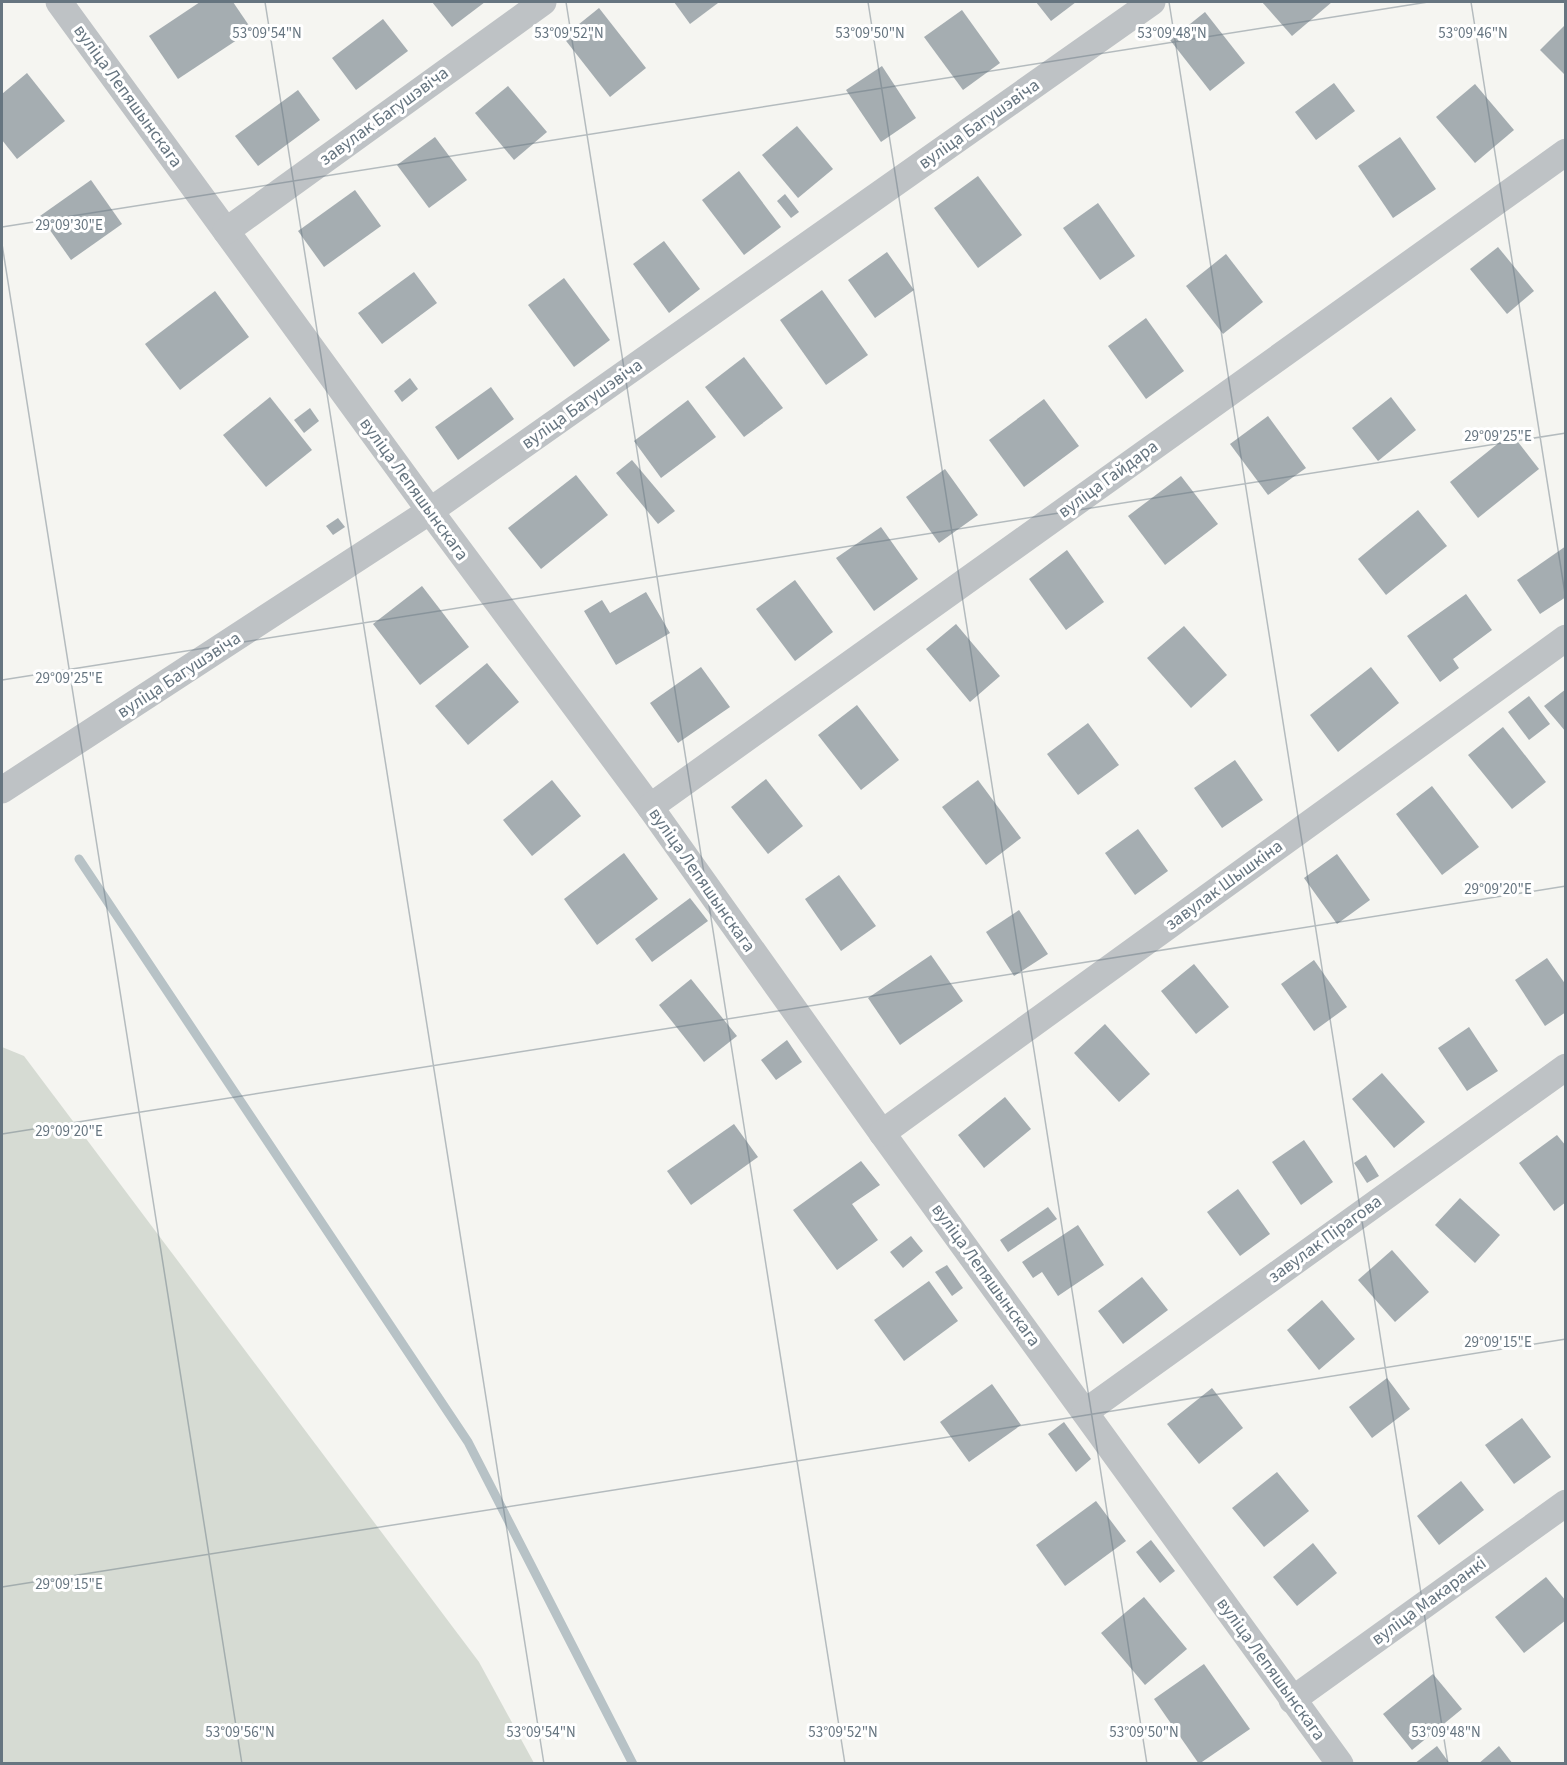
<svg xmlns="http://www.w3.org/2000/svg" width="1567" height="1765" font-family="'Source Sans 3',sans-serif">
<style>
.green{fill:#d6dbd3}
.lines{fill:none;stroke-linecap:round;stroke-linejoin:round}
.stream{stroke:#b7c2c6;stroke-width:9}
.building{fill:#a5adb1}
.minor{stroke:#bec2c5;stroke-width:27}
.ticks{fill:none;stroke:#667580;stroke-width:1.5;stroke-opacity:0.45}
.labels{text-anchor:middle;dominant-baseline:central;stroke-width:6;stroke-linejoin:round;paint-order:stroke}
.street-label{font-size:18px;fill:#667580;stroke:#fff}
.ticks-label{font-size:15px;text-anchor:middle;fill:#667580;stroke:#fff;stroke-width:6;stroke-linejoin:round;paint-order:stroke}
</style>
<rect width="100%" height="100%" fill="#f5f5f1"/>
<path class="green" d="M2,1047l22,9 455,606 55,101h-532z"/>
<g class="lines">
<path class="stream" d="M79,859l389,583 165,322"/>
</g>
<g class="building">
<path d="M200,2h33l19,28 -74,49 -29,-43z"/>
<path d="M432,2h53l-33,25z"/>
<path d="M674,2h42l2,1 -28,21z"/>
<path d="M1036,2h40l-25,19z"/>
<path d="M1262,2h70l-40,34z"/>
<path d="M599,8l47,60 -36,29 -47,-60z"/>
<path d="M962,10l38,53 -37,27 -39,-53z"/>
<path d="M1205,12l40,51 -35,28 -40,-51z"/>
<path d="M383,19l25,32 -52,39 -24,-32z"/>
<path d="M1566,24v52l-26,-26z"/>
<path d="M882,66l34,52 -35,24 -35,-52z"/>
<path d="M27,73l38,48 -48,38 -15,-19v-46z"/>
<path d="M1334,83l21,28 -39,29 -21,-28z"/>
<path d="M1475,84l39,46 -39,33 -39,-46z"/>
<path d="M508,86l39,46 -33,28 -39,-47z"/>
<path d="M298,90l22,30 -62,46 -23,-30z"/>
<path d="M797,126l36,43 -35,29 -36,-43z"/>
<path d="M435,137l32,43 -38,28 -32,-43z"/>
<path d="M1400,137l36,52 -43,29 -35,-52z"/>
<path d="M739,171l42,56 -37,28 -42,-55z"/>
<path d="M978,176l44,59 -44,33 -44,-60z"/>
<path d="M91,180l31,44 -51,36 -31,-44z"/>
<path d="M355,190l26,36 -57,41 -26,-36z"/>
<path d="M785,194l14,18 -8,6 -14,-17z"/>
<path d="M1098,203l37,53 -35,24 -37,-52z"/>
<path d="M664,241l36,48 -31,24 -36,-49z"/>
<path d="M1498,247l36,44 -27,23 -37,-45z"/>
<path d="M887,252l27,38 -39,28 -27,-38z"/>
<path d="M1226,254l37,48 -40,32 -37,-48z"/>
<path d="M414,272l23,31 -55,41 -24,-31z"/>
<path d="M564,278l46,62 -36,27 -46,-62z"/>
<path d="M822,290l46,65 -42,30 -46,-65z"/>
<path d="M215,291l34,46 -69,53 -35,-46z"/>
<path d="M1146,318l38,53 -38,28 -38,-53z"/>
<path d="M744,357l39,51 -39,29 -39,-50z"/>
<path d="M410,378l8,11 -16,13 -8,-11z"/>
<path d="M491,387l23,32 -56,41 -23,-33z"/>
<path d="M270,397l42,53 -46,37 -43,-52z"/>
<path d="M1391,397l25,33 -38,31 -26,-33z"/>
<path d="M1044,399l35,47 -55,41 -35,-47z"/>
<path d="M688,400l28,37 -55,41 -27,-37z"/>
<path d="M310,408l9,13 -15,12 -10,-13z"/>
<path d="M1268,416l38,52 -38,27 -38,-51z"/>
<path d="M1511,433l28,36 -61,49 -28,-36z"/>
<path d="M632,460l43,51 -17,13 -42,-51z"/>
<path d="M945,469l33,46 -39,28 -33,-46z"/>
<path d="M576,475l32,40 -67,54 -33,-41z"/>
<path d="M1181,476l37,48 -53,41 -37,-49z"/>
<path d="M1418,510l29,36 -61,49 -28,-36z"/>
<path d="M338,518l7,9 -12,8 -7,-9z"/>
<path d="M881,527l37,52 -44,32 -38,-53z"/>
<path d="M1566,546v51l-26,17 -23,-34z"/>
<path d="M1067,550l37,52 -38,28 -37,-51z"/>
<path d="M795,580l38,52 -38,29 -39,-52z"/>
<path d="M422,586l47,61 -49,38 -47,-61z"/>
<path d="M646,592l24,41 -54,32 -32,-54 18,-11 8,13z"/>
<path d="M1466,594l26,36 -39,29 6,9 -19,14 -33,-46z"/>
<path d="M956,624l44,52 -30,26 -44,-53z"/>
<path d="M1184,626l43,49 -36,33 -44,-50z"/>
<path d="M487,663l32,39 -51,43 -33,-39z"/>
<path d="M701,667l29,40 -52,36 -28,-40z"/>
<path d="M1371,667l28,36 -61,49 -28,-37z"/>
<path d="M1566,689v43l-22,-26z"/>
<path d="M1529,696l21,28 -21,16 -21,-28z"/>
<path d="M857,705l42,55 -38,30 -43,-55z"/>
<path d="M1088,723l31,42 -41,30 -31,-41z"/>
<path d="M1503,727l43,55 -34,27 -44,-54z"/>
<path d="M1235,760l28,40 -41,28 -28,-40z"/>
<path d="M766,779l37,47 -35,28 -37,-47z"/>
<path d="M552,780l29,36 -49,40 -29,-36z"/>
<path d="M978,780l43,58 -35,27 -44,-58z"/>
<path d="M1432,786l47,61 -37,28 -46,-61z"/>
<path d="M1138,829l30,42 -33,24 -30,-42z"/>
<path d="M624,853l34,46 -61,46 -33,-46z"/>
<path d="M1337,854l33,46 -33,24 -33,-46z"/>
<path d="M839,875l37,51 -35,25 -36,-52z"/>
<path d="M690,898l18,23 -56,41 -17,-23z"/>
<path d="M1019,910l29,44 -34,22 -28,-44z"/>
<path d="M931,955l32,46 -63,44 -32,-47z"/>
<path d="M1547,958l19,27v27l-21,14 -30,-46z"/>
<path d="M1314,960l33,47 -33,24 -33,-47z"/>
<path d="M1194,964l35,43 -33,27 -35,-43z"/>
<path d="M691,979l46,57 -33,26 -45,-57z"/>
<path d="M1105,1024l45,50 -31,28 -45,-49z"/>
<path d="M1469,1027l29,44 -31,20 -29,-43z"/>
<path d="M787,1040l15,22 -26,18 -15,-20z"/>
<path d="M1382,1073l43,49 -31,26 -42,-49z"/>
<path d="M1005,1097l26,32 -47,39 -26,-33z"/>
<path d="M734,1124l24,33 -67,48 -24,-34z"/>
<path d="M1557,1135l9,11v56l-12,9 -35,-48z"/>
<path d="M1304,1140l29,42 -32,23 -29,-43z"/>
<path d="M1366,1155l13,21 -12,7 -13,-20z"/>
<path d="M861,1161l19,24 -28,19 26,36 -41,30 -44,-60z"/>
<path d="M1238,1189l32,45 -30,22 -33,-44z"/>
<path d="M1460,1198l40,37 -25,28 -40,-38z"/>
<path d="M1048,1207l9,12 -49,33 -8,-12z"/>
<path d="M1078,1225l26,40 -46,31 -16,-24 -9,6 -11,-16z"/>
<path d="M911,1236l12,15 -20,17 -13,-16z"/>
<path d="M1392,1250l37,42 -34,30 -37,-42z"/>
<path d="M947,1265l16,23 -11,8 -17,-24z"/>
<path d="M1142,1277l26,33 -45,34 -25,-33z"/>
<path d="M929,1281l29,40 -54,40 -30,-41z"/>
<path d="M1322,1300l33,39 -36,31 -32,-40z"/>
<path d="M1387,1378l23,31 -38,29 -23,-31z"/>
<path d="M992,1384l29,41 -52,37 -29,-40z"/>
<path d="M1212,1388l31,40 -44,36 -32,-40z"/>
<path d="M1522,1418l29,39 -37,27 -29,-39z"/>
<path d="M1064,1422l27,37 -15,13 -28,-38z"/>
<path d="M1277,1472l32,39 -45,36 -32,-39z"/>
<path d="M1461,1481l23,29 -45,35 -22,-29z"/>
<path d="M1096,1501l30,40 -61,45 -29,-41z"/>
<path d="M1151,1540l24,31 -15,12 -24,-31z"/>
<path d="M1313,1543l24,30 -40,33 -24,-29z"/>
<path d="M1546,1577l20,24v19l-42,33 -29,-36z"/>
<path d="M1144,1597l43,52 -42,36 -44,-52z"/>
<path d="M1204,1664l46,65 -51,35 -45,-65z"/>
<path d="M1433,1674l29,35 -50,41 -29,-36z"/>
<path d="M1437,1746l13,18h-36z"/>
<path d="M1499,1746l14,18h-35z"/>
</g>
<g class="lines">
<g class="minor">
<path d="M59,2l371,509 220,296 232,326 458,631"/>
<path d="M226,231l317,-229"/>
<path d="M2,790l428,-279 722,-509"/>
<path d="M650,807l916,-655"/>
<path d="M882,1133l684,-495"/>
<path d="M1085,1412l481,-345"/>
<path d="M1292,1700l274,-197"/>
</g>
</g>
<path class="ticks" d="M265,2l279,1762M566,2l279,1762M868,2l279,1762M1169,2l279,1762M1471,2l95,598M2,227l1426,-225M2,244l240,1520M2,680l1564,-247M2,1134l1564,-248M2,1587l1564,-248"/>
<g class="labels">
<g class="street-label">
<text transform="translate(128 96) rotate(54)">вуліца Лепяшынскага</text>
<text transform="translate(384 116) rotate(-36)">завулак Багушэвіча</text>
<text transform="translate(979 124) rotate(-35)">вуліца Багушэвіча</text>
<text transform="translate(582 404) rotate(-35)">вуліца Багушэвіча</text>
<text transform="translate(1108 479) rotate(-36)">вуліца Гайдара</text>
<text transform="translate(414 489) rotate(54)">вуліца Лепяшынскага</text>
<text transform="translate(179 675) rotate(-33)">вуліца Багушэвіча</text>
<text transform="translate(702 880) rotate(55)">вуліца Лепяшынскага</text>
<text transform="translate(1224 885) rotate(-36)">завулак Шышкіна</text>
<text transform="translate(1325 1239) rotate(-36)">завулак Пірагова</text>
<text transform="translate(986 1275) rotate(54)">вуліца Лепяшынскага</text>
<text transform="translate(1429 1601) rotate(-36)">вуліца Макаранкі</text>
<text transform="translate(1271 1669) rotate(54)">вуліца Лепяшынскага</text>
</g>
</g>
<g class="ticks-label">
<text x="1473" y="38">53°09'46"N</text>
<text x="267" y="38">53°09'54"N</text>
<text x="569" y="38">53°09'52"N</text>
<text x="870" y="38">53°09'50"N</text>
<text x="1172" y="38">53°09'48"N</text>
<text x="69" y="230">29°09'30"E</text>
<text x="1498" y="441">29°09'25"E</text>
<text x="69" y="683">29°09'25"E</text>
<text x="1498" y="894">29°09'20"E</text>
<text x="69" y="1136">29°09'20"E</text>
<text x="1498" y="1347">29°09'15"E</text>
<text x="69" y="1589">29°09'15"E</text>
<text x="240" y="1737">53°09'56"N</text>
<text x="541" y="1737">53°09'54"N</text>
<text x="843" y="1737">53°09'52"N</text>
<text x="1144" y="1737">53°09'50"N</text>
<text x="1446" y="1737">53°09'48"N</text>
</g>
<rect width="1567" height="1765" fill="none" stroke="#667580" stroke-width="6"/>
</svg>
